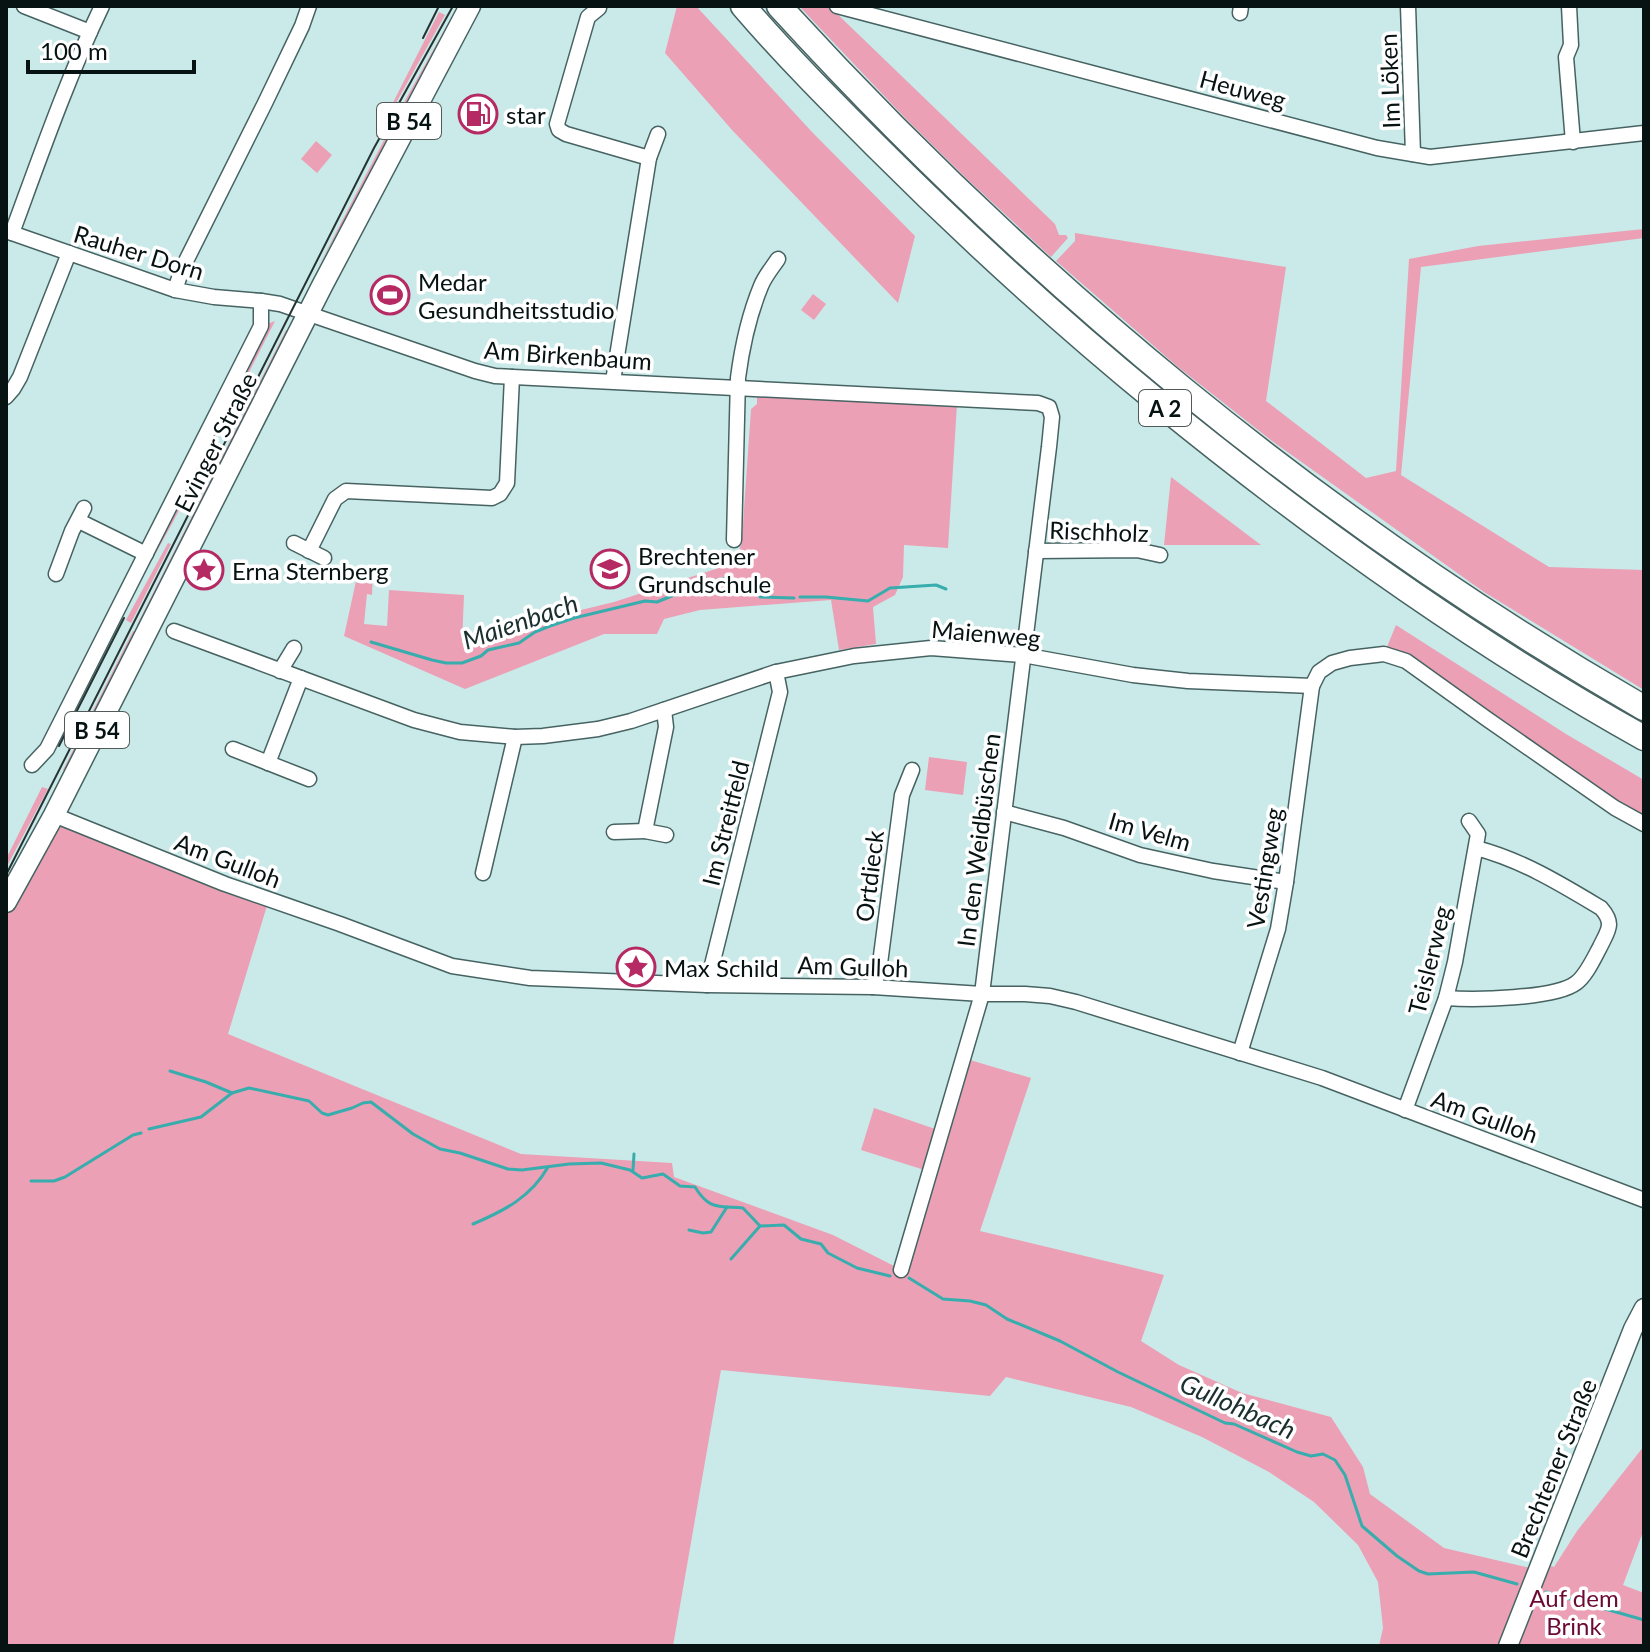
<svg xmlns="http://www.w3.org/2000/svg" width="1650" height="1652" font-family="Lato,sans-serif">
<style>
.green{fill:#eba0b5}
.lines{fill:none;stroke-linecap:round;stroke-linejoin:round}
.stream{stroke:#37adad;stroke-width:3}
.street-casing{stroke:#466362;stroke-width:17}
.secondary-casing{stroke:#466362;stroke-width:21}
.primary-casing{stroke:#466362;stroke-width:23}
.highway-casing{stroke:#466362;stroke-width:27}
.street{stroke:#fff;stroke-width:14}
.secondary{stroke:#fff;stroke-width:18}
.primary{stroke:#fff;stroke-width:20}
.highway{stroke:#fff;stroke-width:24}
.tram{stroke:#253433;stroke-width:2}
.labels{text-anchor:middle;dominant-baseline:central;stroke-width:7;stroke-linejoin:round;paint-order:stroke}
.shield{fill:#fff;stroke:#515959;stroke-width:2}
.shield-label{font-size:22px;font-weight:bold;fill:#071212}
.street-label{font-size:24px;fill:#071212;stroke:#fff}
.poi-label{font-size:24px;fill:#071212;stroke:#fff;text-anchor:start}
.park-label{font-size:24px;fill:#6c0a35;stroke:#fff}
.water-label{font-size:26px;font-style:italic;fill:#1b2f2f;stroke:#fff}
</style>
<rect width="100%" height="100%" fill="#caeae9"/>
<g class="green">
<path d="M677,6h19l116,126 103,104 -17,67 -166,-173 -67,-77z"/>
<path d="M799,6h30l226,218 4,11h7l2,3 -17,19 -84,-78 -61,-60z"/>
<path d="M439,12l6,3 -68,122 -1,-1z"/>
<path d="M451,18l2,1 -98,188 -17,24 -21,38 80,-154z"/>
<path d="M316,141l16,14 -15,18 -16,-14z"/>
<path d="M1644,229v9l-223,29 -20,208 148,92 95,3v120l-160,-98 -212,-151 -94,-74 -122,-106 19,-20v-8l211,34 -20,134 100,77 30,-7 13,-212 69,-13z"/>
<path d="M813,294l13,10 -12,16 -13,-10z"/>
<path d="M275,321l-102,201 -48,87 142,-285z"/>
<path d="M286,330l4,2 -150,295 -3,-2z"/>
<path d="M757,397l200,7 -9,144 -44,-3 -1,32 -8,18 -22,12 3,37 -37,6 -8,-50 -131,10 -36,9 -7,15h-53l-139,55 -121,-53 14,-64 15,1 -1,22 -5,-1 -3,30 23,2 2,-36 75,5 -2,48 47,-6 39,-19 66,-16 123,-40 5,-24 9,-129 6,-5z"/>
<path d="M1171,477l90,68h-97z"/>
<path d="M168,543l3,1 -40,79 -5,-3z"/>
<path d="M1396,625l170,109 78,46v44l-260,-170z"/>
<path d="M133,631l4,2 -70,139 -4,-2z"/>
<path d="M929,757l38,5 -4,33 -38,-5z"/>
<path d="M42,787l6,2 -42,79v-9z"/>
<path d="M54,815l215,84 -41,135 293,120 151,9 2,14 159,58 67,34 34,-96 -73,-23 13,-42 73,25 23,-73 61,18 -51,153 184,44 -23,66 38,24 63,28 89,24 32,50 7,27 74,54 104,24 3,-6 3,1 23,-36 67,-85v83l-21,56 21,8v53h-265l4,-18 -5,-46 -20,-37 -44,-43 -45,-30 -67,-35 -71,-30 -125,-30 -16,19 -269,-26 -48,276h-667v-744z"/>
</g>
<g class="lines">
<g class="stream">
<path d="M760,597l34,1"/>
<path d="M800,597h26l42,4 22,-13 46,-3 10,4"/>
<path d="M371,642l61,18 14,3h16l19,-7 7,-6 31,-7 16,-11 15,-6 24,-8 71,-17 12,1 44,-18 25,-6"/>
<path d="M170,1071l36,11 26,11"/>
<path d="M149,1129l52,-12 31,-24 17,-5 60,13 13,12 6,2 24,-7 11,-5 8,-1 42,32 27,15 20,4 48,16 14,1 47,-6 32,-1 29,7 12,8 21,-4 17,12 15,1c14,23 23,19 48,21l17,18 24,-1 17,14 20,5 7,9 29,15 33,8"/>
<path d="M633,1170l1,-16"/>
<path d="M31,1181h23l11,-4 68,-42 8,-2"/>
<path d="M473,1224c31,-13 58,-27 75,-57"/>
<path d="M689,1230l14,3 8,-1 16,-25"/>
<path d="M731,1259l29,-33"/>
<path d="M909,1278l34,21 27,2 16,4 21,14 53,22 58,31 107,51 9,1 63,28 14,4 12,-2 12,6 10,15 17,51 35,30 22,15 9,3 46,-2 43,12"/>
<path d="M1546,1592l98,28"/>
</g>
<g class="street-casing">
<g id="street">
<path d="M24,6l66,26"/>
<path d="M837,6l540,142 53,9 214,-24"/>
<path d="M1408,6l5,148"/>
<path d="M1569,6l2,39 -5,12 7,85"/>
<path d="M599,8l-11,9 -31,107 2,6 7,4 83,24"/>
<path d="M1240,13l1,-7"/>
<path d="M6,231l169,59 39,7 47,4 19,3 195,67 20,5 543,27 11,4 3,10 -3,30 -67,547 -81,276"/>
<path d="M12,233c28,-76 55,-154 90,-227"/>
<path d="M175,290l7,-21 83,-166 37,-77 7,-20"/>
<path d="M613,381l36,-223 9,-24"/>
<path d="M6,397l7,-8 7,-12 49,-124"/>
<path d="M79,521l67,33"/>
<path d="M734,540l4,-162c4,-31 11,-63 23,-92 4,-10 11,-18 17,-27"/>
<path d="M294,543l30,15"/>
<path d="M309,551l26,-52 11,-8 146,7 8,-4 7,-11 5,-106"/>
<path d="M1036,551l101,-1 23,5"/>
<path d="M56,574l16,-43 12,-23"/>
<path d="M174,631l240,89 46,12 55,5 28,-1 55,-7 33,-8 145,-49 78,-16 77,-8 92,7 110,20 55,6 124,5 7,-14 13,-9 18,-5 34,-4 22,7 81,58 128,89 29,16"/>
<path d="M280,671l14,-23"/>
<path d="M664,710l2,17 -21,104 21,4"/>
<path d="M233,749l76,30"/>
<path d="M268,763l33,-85"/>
<path d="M32,765l15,-16 214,-423v-25"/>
<path d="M1004,812l60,16 76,27 73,16 73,11"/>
<path d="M54,815l171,69 115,40 112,42 78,12 177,7 166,2 109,7h43l25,2 26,6 246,76 322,122"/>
<path d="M614,832l31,-1"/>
<path d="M483,873l32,-136"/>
<path d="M707,985l73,-293 -4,-20"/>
<path d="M873,987l6,-16 23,-176 10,-25"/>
<path d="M1446,998c28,2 109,1 130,-15 10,-7 18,-25 24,-36 8,-17 15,-23 1,-39 -40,-24 -79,-48 -125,-60"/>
<path d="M1240,1053l38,-124 8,-47 26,-196"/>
<path d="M1405,1110l41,-112 9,-36 23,-128 -9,-13"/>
</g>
</g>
<g class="secondary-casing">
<path id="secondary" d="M1508,1646l125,-317 11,-21"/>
</g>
<g class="primary-casing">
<path id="primary" d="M6,902l48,-87 268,-529 148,-280"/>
</g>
<g class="highway-casing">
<g id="highway">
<path d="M743,6c42,49 88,95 133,140 90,90 183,175 282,256 152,124 314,240 486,336"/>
<path d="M779,6c251,275 542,516 865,702"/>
</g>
</g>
<use href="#street" class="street"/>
<use href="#secondary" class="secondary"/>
<use href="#primary" class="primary"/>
<use href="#highway" class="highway"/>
<g class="tram">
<path d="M423,38l16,-32"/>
<path d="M59,746l65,-128"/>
<path d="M6,875l368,-727 79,-142"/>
</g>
</g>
<defs>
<g id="fuel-ring" transform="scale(2)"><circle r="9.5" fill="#fff" stroke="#b62a63" stroke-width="1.5"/><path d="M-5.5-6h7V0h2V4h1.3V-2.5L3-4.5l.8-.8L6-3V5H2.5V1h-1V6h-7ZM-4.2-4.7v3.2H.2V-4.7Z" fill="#b62a63"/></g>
<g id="stadium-ring" transform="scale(2)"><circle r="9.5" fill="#fff" stroke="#b62a63" stroke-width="1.5"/><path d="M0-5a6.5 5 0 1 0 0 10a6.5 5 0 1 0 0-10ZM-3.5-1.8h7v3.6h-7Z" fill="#b62a63"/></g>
<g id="school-ring" transform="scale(2)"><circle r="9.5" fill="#fff" stroke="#b62a63" stroke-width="1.5"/><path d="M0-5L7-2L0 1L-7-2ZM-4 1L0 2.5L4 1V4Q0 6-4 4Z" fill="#b62a63"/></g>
<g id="sight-ring" transform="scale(2)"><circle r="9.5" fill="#fff" stroke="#b62a63" stroke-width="1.5"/><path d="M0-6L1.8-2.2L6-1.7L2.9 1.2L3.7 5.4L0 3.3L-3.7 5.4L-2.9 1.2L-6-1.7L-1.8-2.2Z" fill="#b62a63"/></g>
</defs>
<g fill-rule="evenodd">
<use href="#fuel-ring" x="478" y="114"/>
<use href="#stadium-ring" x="390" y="295"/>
<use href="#school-ring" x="610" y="569"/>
<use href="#sight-ring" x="204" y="570"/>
<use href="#sight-ring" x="636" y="967"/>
</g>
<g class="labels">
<g class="shield">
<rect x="377" y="103" width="64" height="36" rx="6"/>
<rect x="1139" y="390" width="52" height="36" rx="6"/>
<rect x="65" y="712" width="64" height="36" rx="6"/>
</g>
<g class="shield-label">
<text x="409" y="121">B 54</text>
<text x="1165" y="408">A 2</text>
<text x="97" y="730">B 54</text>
</g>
<g class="street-label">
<text transform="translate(1389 81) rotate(-92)">Im Löken</text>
<text transform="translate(1243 89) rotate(15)">Heuweg</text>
<text transform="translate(139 252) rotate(17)">Rauher Dorn</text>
<text transform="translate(568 355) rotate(4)">Am Birkenbaum</text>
<text transform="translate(215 442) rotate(-63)">Evinger Straße</text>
<text transform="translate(1099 531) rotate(2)">Rischholz</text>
<text transform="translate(986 633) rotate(5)">Maienweg</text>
<text transform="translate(725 823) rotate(-76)">Im Streitfeld</text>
<text transform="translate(1150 831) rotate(16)">Im Velm</text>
<text transform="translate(978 840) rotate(-83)">In den Weidbüschen</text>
<text transform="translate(228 860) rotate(21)">Am Gulloh</text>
<text transform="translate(1264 868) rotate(-81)">Vestingweg</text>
<text transform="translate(869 876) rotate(-83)">Ortdieck</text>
<text transform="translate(1429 960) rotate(-76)">Teislerweg</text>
<text transform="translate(853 966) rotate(2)">Am Gulloh</text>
<text transform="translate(1485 1116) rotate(20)">Am Gulloh</text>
<text transform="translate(1553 1468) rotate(-68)">Brechtener Straße</text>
</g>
<g class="poi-label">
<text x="506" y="114">star</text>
<text x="418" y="281">Medar<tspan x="418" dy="28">Gesundheitsstudio</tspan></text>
<text x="638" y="555">Brechtener<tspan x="638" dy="28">Grundschule</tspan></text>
<text x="232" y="570">Erna Sternberg</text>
<text x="664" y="967">Max Schild</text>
</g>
<g class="park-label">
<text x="1574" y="1597">Auf dem<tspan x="1574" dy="28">Brink</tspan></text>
</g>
<g class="water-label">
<text transform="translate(520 621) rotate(-19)">Maienbach</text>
<text transform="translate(1238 1406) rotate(24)">Gullohbach</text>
</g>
</g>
<rect width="1650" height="1652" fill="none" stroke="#071212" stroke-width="16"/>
<path d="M28 60v12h166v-12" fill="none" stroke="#071212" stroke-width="4"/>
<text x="40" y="60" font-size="24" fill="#071212" stroke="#ffffff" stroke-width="6" paint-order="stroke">100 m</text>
</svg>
